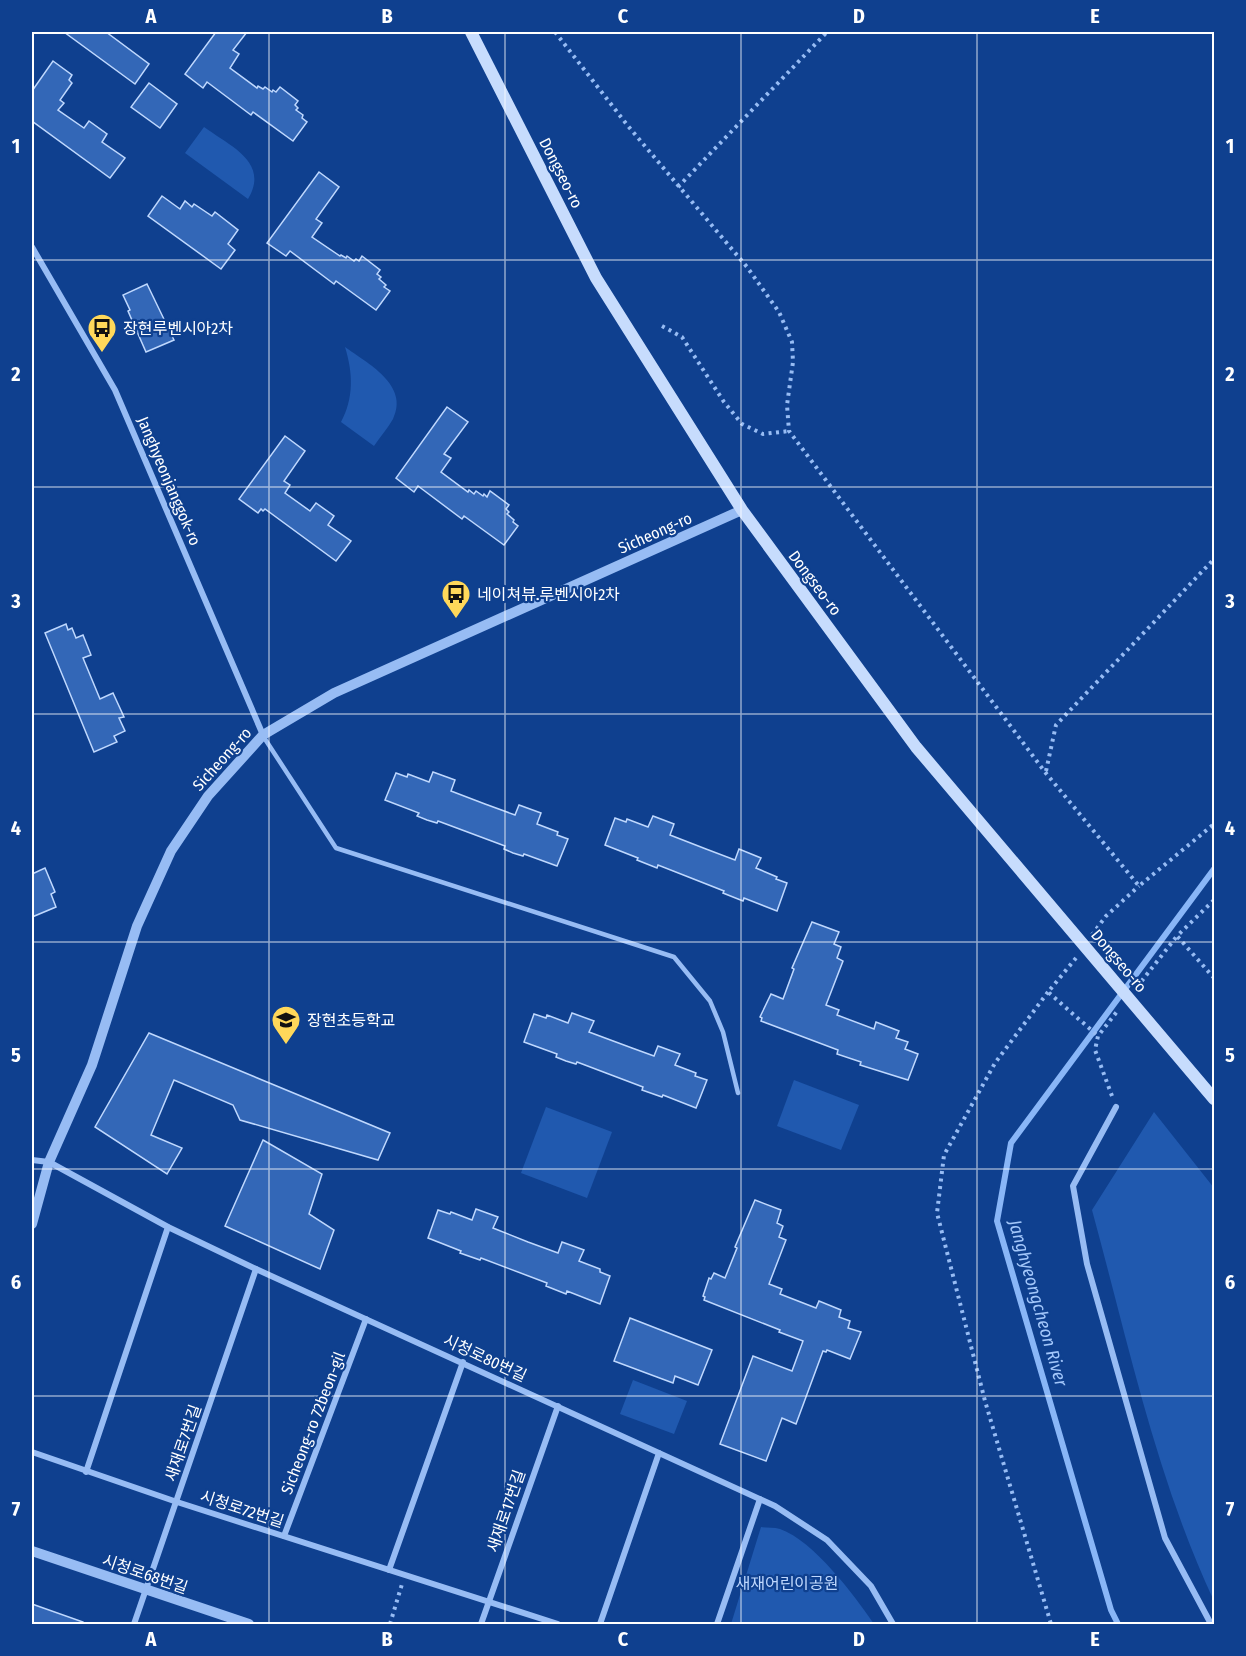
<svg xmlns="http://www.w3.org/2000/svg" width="1246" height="1656" font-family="'Fira Sans Condensed','Noto Sans KR',sans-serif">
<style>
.green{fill:#2059af}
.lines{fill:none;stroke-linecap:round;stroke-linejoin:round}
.stream{stroke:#89b6f7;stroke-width:6}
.building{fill:#3367b7;stroke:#bfd8fe;stroke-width:1.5}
.path{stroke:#97bcf4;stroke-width:4;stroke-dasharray:3 4.5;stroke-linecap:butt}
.service{stroke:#97bcf4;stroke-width:4.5}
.minor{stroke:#97bcf4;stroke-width:6}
.tertiary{stroke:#97bcf4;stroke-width:10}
.secondary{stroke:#c7dcfd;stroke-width:12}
.grid{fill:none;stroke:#fff;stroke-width:1.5;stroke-opacity:0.55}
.labels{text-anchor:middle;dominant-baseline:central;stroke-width:4.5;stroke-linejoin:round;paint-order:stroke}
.street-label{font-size:16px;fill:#fff;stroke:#0f408f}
.poi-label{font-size:16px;fill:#fff;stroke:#0f408f;text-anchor:start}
.park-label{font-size:16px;fill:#bfd8fe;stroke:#0f408f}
.water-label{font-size:18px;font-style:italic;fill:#a3c7fb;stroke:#0f408f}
.neatline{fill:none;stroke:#fff;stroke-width:2}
.grid-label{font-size:20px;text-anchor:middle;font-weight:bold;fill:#fff}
</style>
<rect width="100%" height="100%" fill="#0f408f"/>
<g class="green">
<path d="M204,127c26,19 66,35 44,72l-63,-46z"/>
<path d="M345,347c22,16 65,38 48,72 -5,9 -13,18 -19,27l-33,-24c13,-24 12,-49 4,-75z"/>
<path d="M794,1080l65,25 -18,45 -64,-24z"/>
<path d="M546,1107l66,25 -25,66 -66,-25z"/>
<path d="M1154,1112l60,76v413c-58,-124 -86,-259 -122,-391z"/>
<path d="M633,1380l54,21 -13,33 -54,-20z"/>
<path d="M761,1527c6,1 13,0 19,2 34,12 74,66 94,95h-143z"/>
</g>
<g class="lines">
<path class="stream" d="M1118,1624l-7,-14 -114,-389 14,-78 203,-274"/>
</g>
<g class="building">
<path d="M64,32h42l43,32 -14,20z"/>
<path d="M216,32h31l-14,18 6,4 -9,14 27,20 1,-2 5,3 2,-2 7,5 1,-2 3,2 4,-5 18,14 -3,4 3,3 -2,2 7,5 -1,3 5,4 -14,19 -40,-29 -2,3 -44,-33 -4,6 -18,-14z"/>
<path d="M53,61l19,14 -3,5 3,3 -12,17 4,3 -6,7 26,18 5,-7 18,13 -5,8 23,16 -15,20 -78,-57v-30z"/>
<path d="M149,83l28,21 -17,24 -29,-21z"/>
<path d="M319,172l20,15 -23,32 6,4 -10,14 28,19 1,-1 5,3 1,-2 7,5 2,-2 3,2 3,-5 18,14 -3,4 4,3 -2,2 7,6 -2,2 6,4 -14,19 -40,-29 -2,3 -44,-33 -4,5 -19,-13z"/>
<path d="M162,196l18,13 5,-8 7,6 2,-3 18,12 3,-4 23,18 -10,14 7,6 -14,19 -73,-53z"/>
<path d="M147,284l27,56 -28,12 -18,-41 2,-1 -7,-15z"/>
<path d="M447,407l21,15 -24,32 7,4 -10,14 27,20 1,-2 5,4 2,-3 7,5 1,-2 3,3 3,-6 19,14 -3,4 3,3 -2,2 7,6 -1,2 5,4 -14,19 -40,-29 -2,3 -44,-33 -4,6 -18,-14z"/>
<path d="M285,436l20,15 -21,30 6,4 -5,8 25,18 6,-8 18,13 -6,9 23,16 -15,20 -71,-52 -2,2 -2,-2 -3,4 -19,-14z"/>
<path d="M66,624l2,6 4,-2 4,10 7,-3 8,20 -8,3 17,41 13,-6 11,24 -5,1 6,13 -11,5 3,6 -23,10 -49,-119z"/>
<path d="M433,772l22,8 -4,11 34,13 30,11 4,-10 22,8 -4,11 21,8 -1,3 11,4 -11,27 -33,-12 -1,2 -10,-3 -9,-4 1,-3 -67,-25 -1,2 -10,-3 -10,-4 2,-3 -34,-13 11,-27 11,4 1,-3 21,8z"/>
<path d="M653,816l21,8 -4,11 36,14 29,11 4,-11 22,9 -5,10 21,9 -1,2 11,4 -10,28 -33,-13 -1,3 -20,-8 1,-2 -66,-26 -1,3 -20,-8 1,-2 -33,-13 10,-27 11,4 1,-3 21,8z"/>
<path d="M45,868l10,24 -4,2 5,13 -24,10v-43z"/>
<path d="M812,922l27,10 -5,12 7,3 -4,11 6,3 -17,44 13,5 -2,5 37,14 2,-7 23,9 -3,7 12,4 -3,7 13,5 -10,26 -48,-15 1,-3 -24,-8 1,-4 -77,-29 1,-3 -2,-1 11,-23 12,5 11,-30 -2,-1z"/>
<path d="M572,1013l22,8 -5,11 43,16 22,8 4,-10 22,8 -5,11 21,8 -1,3 12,4 -11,28 -33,-13 -1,2 -20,-7 1,-3 -66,-25 -1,2 -10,-3 -10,-4 1,-3 -33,-12 10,-28 12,4 1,-3 21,8z"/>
<path d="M149,1033l241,100 -12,27 -138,-40 -7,-15 -59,-25 -23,55 31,13 -15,26 -72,-47z"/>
<path d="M263,1140l59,34 -13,40 25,16 -14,39 -95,-43z"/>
<path d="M755,1200l26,10 -4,13 6,3 -4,11 7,3 -17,44 13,5 -2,5 36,14 3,-7 22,9 -2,7 11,4 -2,7 13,4 -11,27 -23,-9 -1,2 -3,-1 -27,73 -14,-6 -16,43 -46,-17 33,-88 39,15 11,-30 -24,-9 1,-2 -76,-30 1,-3 -2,-1 6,-18 2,1 3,-6 11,5 12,-30 -2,-1z"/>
<path d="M476,1209l22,8 -5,11 35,14 30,11 4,-11 22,8 -5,11 21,8v3l10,4 -10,28 -33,-13 -1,3 -20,-8 1,-3 -66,-25 -1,2 -20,-7 1,-2 -33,-13 10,-28 12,4 1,-2 21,8z"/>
<path d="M630,1318l82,32 -14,35 -23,-9 -2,7 -59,-22z"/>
<path d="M32,1604l51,18v2h-51z"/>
</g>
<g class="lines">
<g class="path">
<path d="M555,32l73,94 119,141 32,45 13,30 1,20 -6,43 2,26 256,341 94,114 75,-62"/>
<path d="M678,187l149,-155"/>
<path d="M662,326l20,11 42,65 18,22 21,10 26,-3"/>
<path d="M1046,771l10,-46 158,-166"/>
<path d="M1214,900l-37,36 37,42"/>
<path d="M1092,935l14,-19 33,-30"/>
<path d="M1076,958l-28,34 50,44"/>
<path d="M1137,987l40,-51"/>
<path d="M1048,992l-53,71 -51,92 -7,58 48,188 66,223"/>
<path d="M1112,1096l-17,-46 3,-14 21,-27"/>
<path d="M390,1624l12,-40"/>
</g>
<path class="service" d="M263,736l73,112 338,109 36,44 13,31 15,61"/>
<g class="minor">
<path d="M32,247l83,143 148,345"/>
<path d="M1116,1107l-43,79 14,78 78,274 46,86"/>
<path d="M32,1160l17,2 119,65 88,42 519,237 52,34 44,46 22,38"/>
<path d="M32,1452l145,50 381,122"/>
<path d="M86,1472l82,-245"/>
<path d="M284,1536l82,-217"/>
<path d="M389,1570l74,-208"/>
<path d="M134,1624l122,-355"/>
<path d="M481,1624l77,-218"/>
<path d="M600,1624l59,-171"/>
<path d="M717,1624l43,-125"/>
</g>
<g class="tertiary">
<path d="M32,1224l17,-62 43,-97 45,-139 34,-75 37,-55 55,-61 71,-42 408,-183"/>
<path d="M32,1551l217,73"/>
</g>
<path class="secondary" d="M471,32l125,246 146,232 174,237 298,352"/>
</g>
<path class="grid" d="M269,32v1592M505,32v1592M741,32v1592M977,32v1592M32,260h1182M32,487h1182M32,714h1182M32,942h1182M32,1169h1182M32,1396h1182"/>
<defs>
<g id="bus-pin" transform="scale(1.5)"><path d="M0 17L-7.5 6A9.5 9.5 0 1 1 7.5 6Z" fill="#ffd85a" stroke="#0f408f"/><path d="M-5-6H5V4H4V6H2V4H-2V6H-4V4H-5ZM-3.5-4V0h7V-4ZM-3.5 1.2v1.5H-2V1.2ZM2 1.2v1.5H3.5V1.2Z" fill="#111"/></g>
<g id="school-pin" transform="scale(1.5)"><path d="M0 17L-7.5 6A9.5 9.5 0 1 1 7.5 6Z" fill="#ffd85a" stroke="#0f408f"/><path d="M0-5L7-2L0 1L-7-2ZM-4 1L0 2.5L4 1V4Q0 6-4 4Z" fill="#111"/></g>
</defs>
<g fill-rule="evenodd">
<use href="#bus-pin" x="102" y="328"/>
<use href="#bus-pin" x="456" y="594"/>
<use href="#school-pin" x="286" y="1020"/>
</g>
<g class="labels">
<g class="street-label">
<text transform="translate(561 173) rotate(63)">Dongseo-ro</text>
<text transform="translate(169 481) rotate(67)">Janghyeonjanggok-ro</text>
<text transform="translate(655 533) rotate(-24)">Sicheong-ro</text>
<text transform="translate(815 583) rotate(53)">Dongseo-ro</text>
<text transform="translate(222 759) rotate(-48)">Sicheong-ro</text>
<text transform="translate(1119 961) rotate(50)">Dongseo-ro</text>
<text transform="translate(485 1358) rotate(25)">시청로80번길</text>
<text transform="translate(313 1423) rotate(-69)">Sicheong-ro 72beon-gil</text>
<text transform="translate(183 1443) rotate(-71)">새재로7번길</text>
<text transform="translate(242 1509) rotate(18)">시청로72번길</text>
<text transform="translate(506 1511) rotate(-71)">새재로17번길</text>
<text transform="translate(145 1574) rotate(19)">시청로68번길</text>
</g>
<g class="poi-label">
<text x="123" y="328">장현루벤시아2차</text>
<text x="477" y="594">네이쳐뷰.루벤시아2차</text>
<text x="307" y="1020">장현초등학교</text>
</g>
<g class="park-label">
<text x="787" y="1583">새재어린이공원</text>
</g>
<g class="water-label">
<text transform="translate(1038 1303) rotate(74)">Janghyeongcheon River</text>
</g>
</g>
<rect width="1246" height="1656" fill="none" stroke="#0f408f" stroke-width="66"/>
<rect x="33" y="33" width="1180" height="1590" class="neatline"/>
<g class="grid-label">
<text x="151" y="23">A</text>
<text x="387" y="23">B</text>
<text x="623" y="23">C</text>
<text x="859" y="23">D</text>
<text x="1095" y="23">E</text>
<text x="16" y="153">1</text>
<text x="1230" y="153">1</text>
<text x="16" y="381">2</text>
<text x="1230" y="381">2</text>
<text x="16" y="608">3</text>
<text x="1230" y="608">3</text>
<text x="16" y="835">4</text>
<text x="1230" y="835">4</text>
<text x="16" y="1062">5</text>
<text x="1230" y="1062">5</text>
<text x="16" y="1289">6</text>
<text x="1230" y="1289">6</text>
<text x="16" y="1516">7</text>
<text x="1230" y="1516">7</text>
<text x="151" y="1646">A</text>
<text x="387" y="1646">B</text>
<text x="623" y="1646">C</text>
<text x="859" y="1646">D</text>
<text x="1095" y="1646">E</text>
</g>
</svg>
